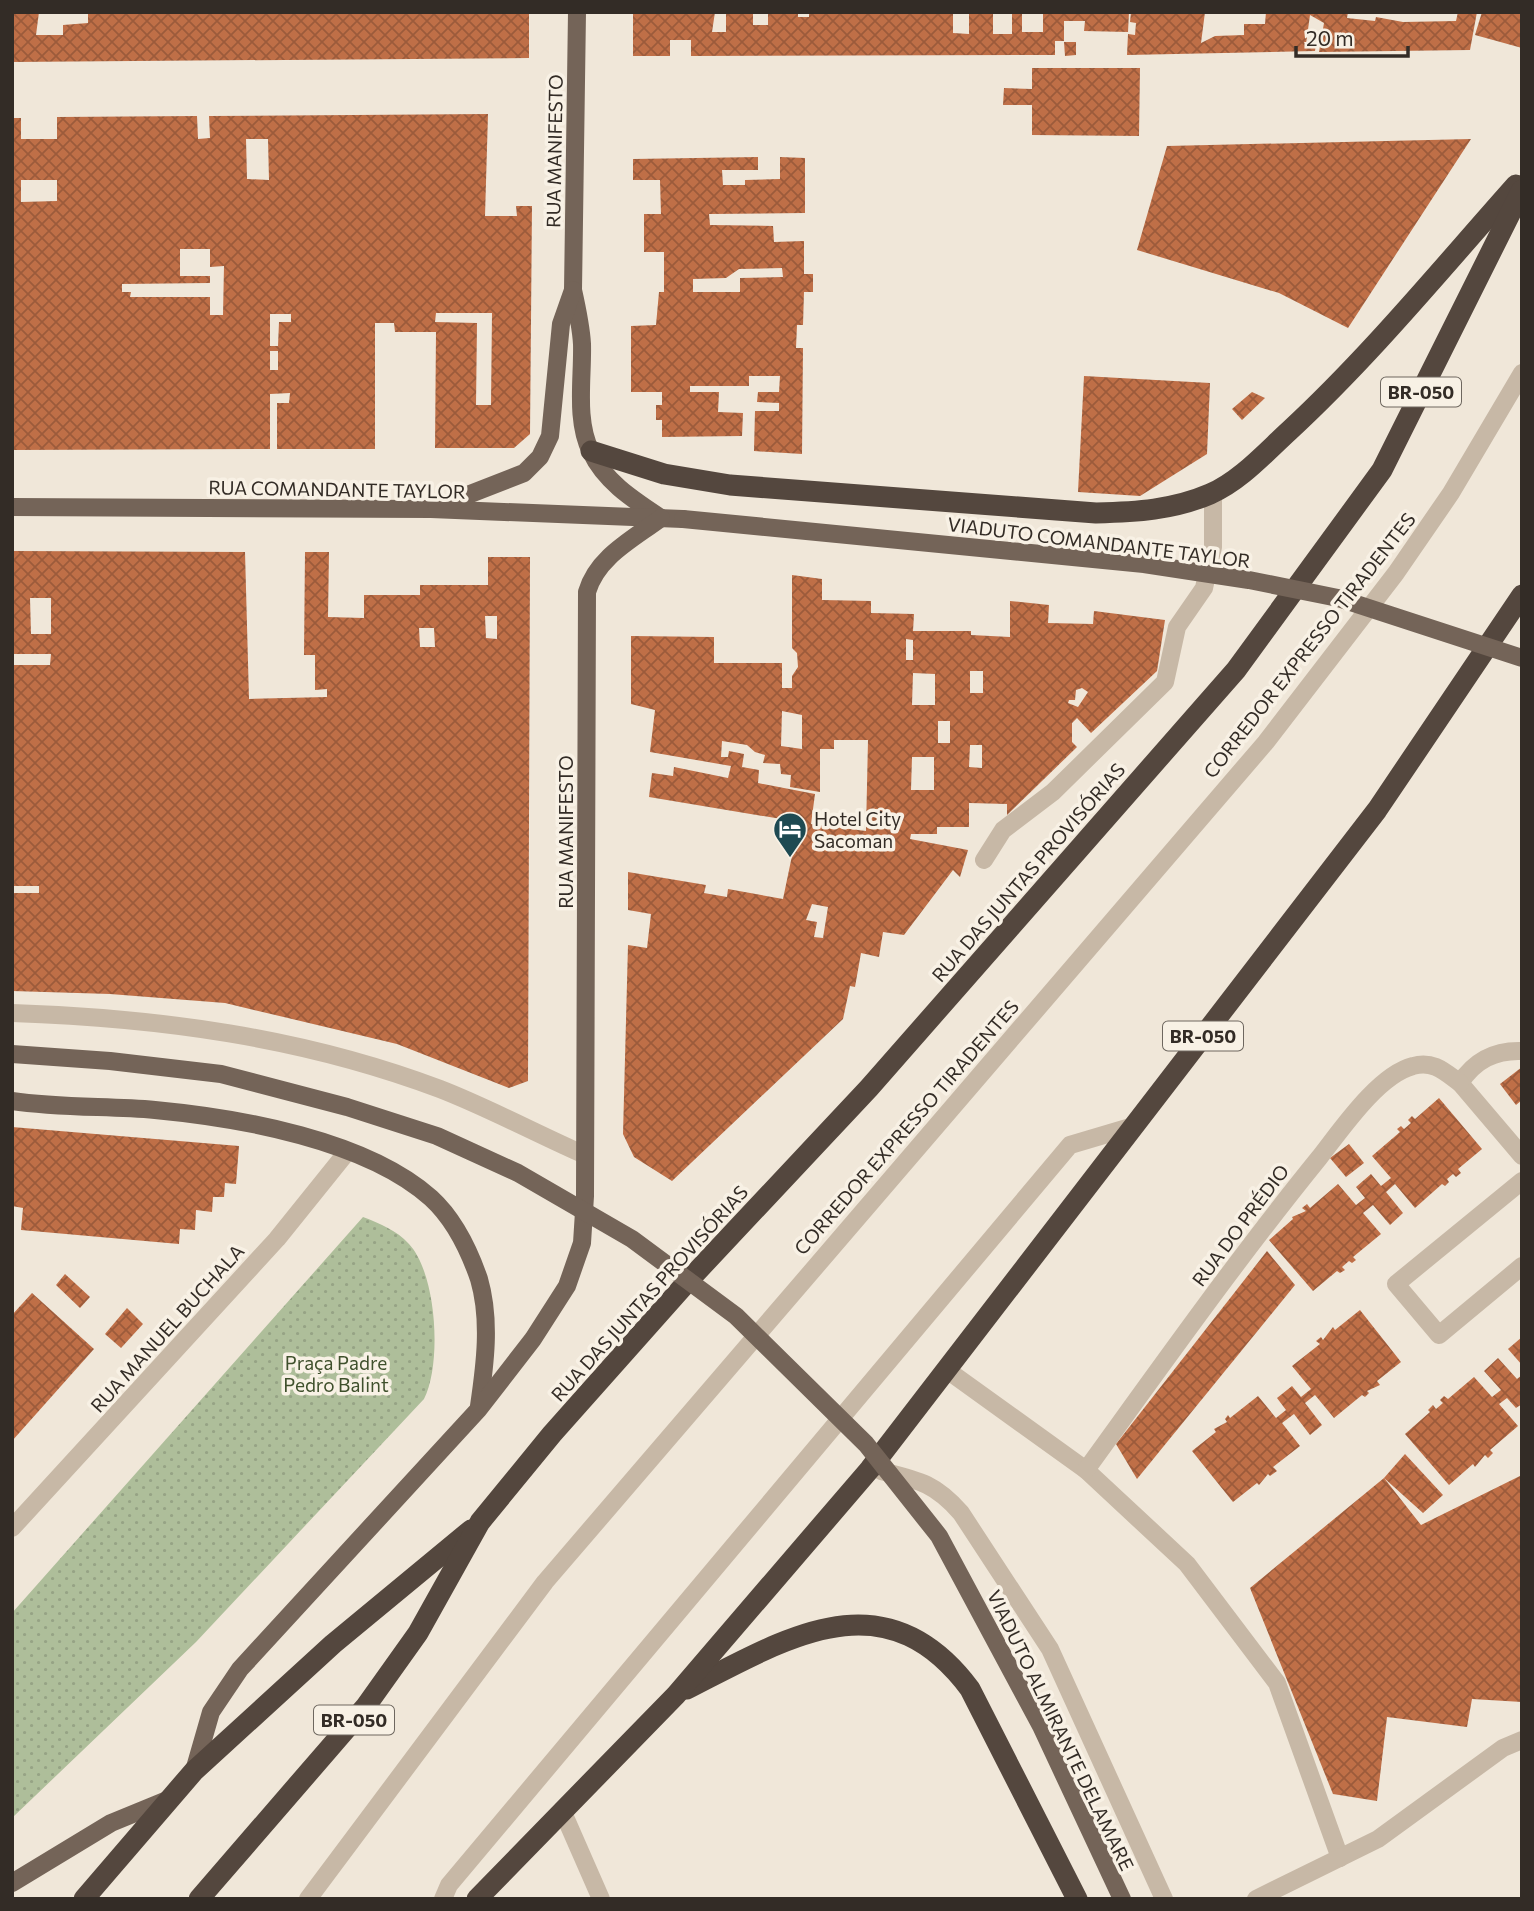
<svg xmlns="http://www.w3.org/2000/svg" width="1534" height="1911" font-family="Commissioner,sans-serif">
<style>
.park{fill:url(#park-dots)}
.building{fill:url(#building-cross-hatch);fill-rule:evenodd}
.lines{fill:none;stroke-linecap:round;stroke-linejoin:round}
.minor{stroke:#c7b8a6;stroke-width:18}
.major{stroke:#746458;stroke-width:18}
.highway{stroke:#54473e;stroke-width:21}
.major-bridge{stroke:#746458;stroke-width:18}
.labels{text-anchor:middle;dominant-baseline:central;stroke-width:7;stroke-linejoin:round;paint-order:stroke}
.shield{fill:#f8f1e5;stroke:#6e675f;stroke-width:2}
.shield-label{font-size:18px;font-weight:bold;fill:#332c26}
.street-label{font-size:19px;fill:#332c26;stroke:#f8f1e5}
.poi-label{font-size:19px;fill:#332c26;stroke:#f8f1e5;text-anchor:start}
.park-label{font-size:19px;fill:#3f502c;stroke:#f8f1e5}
</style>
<defs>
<pattern id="park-dots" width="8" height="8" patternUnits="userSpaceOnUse" patternTransform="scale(1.75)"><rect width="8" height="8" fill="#aebe9a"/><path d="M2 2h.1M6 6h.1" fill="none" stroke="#96a385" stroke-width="1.8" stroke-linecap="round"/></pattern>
<pattern id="building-cross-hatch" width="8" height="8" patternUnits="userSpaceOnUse" patternTransform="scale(1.75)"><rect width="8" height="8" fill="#bf6f47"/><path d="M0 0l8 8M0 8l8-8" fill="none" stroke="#9c5b3b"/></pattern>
</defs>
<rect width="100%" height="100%" fill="#f0e7d9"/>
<path class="park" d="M363,1217c18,7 33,13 46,27 28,30 33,120 15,155l-228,243 -184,176v-205z"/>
<g class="building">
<path d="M12,12h27l-3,23h27v-10l25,-2v-11h441v46l-517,4z"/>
<path d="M633,12h82l-3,20h14v-20h27v13h15v-13h30v5h11v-5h144v21l16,1v-22h24v22h19v-22h10v20h21v-20h86l-1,20 -44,-1 1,-10h-21v20h-9v14l-364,1v-16h-21v16h-37z"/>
<path d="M1131,12h74l-4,31 14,-7 29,-1v-11h21l1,-12h82l-1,6 28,3 1,-4 27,5 53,-1 2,-9h19l-7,38 -151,2 5,-29 -14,-8 -4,29h10l-1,7 -188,4 1,-21 7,1 1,-12 -6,-1z"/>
<path d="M1482,12h40v36l-47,-13z"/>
<path d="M1064,42h12v13l-11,1z"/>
<path d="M1032,68h108l-1,68 -107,-1v-30h-29l1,-17 28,1z"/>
<path d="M488,114l-3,102h32l-1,-10h16l-2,228 -16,14h-79l1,-116h-41l-1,-9h-19v126h-98v-46h12l1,-10 -20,1v55l-258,1v-332h9v21h36v-22l140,-1 1,23 12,-1 -1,-22zM246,139h22l1,41 -22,-1zM21,180h36v21l-36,1zM180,249h30v18l14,-1 -1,49h-13v-18h-80l1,-5h-9v-8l88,-1v-7h-30zM436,313h56l-1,92h-15l1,-82 -42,-1zM270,314h21v8h-12l-1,24h-8zM270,351h8v19h-8z"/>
<path d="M1471,139l-123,189 -69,-35 -142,-43 30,-104z"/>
<path d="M758,157v13h-36l1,15h22v-5l35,-1v-22l25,1v55l-96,1 1,11 63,1 1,16 30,-1v33h9v18h-9l-1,33h-6l-1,23h7l-1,106 -48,-3 1,-40h24v-8l-22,-1 1,-10h21l1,-16h-31v10h-59v6h29l-1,20 25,1 -1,23 -80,1v-17h-6v-15h6v-13h-31v-66l25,-1 3,-33h5v-40h-20v-38h17l-1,-34h-27v-21zM782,268l1,9 -43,1v14h-47v-13l33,-1 13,-9z"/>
<path d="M1084,376l126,7 -3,71 -67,42 -62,-4z"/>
<path d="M1252,392l13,6 -23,22 -10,-11z"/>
<path d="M12,551l233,1 4,147 78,-2v-8l-12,1v-35h-11l1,-103h24l-1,65 36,1v-23h56v-10h68v-28h42l-2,524 -19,7 -112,-44 -172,-41 -115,-9 -98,-3v-98h27v-7h-27v-221h38l1,-11h-39zM30,598h21v36h-20zM485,616h12v23l-11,-1zM419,628h15l1,19h-15z"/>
<path d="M792,575l30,4v21l49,1v12l43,1 -1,17h58v4l39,2v-36l39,4 -1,18 45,1 1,-13 71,9 -8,51 -66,62 -14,-15 -5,5v19l5,5 -70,68v-11l-38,-1v24h-32v7h-26l-1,5 58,11 -8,27 -7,-7 -49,65 -21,-3 -4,25 -18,-4 -6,34 -5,-1 -7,33 -171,162 -38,-24 -11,-23 5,-189 19,3 4,-34 -23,-4v-38l78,13 -2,8 23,4 1,-8 55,10 16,-77 -150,-25 3,-24 21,3 1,-9 54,11 3,-12 -81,-14 5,-42 -24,-6v-68l83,1v26h68v25h10v-12l6,-9 -1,-14 -5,-5zM906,639l7,1v20h-7zM970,671h13v22h-13zM913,673l22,1v31h-23zM1082,688l6,4 -10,15 -10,-4 1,-3h6l1,-10zM782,711l20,4v34l-21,-3zM938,721h12v22h-12zM834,740h34l-2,91 -55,-7 4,-30 -57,-11 1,-13 -17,-3 2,-13 -15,-3 -1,6h-7l1,-16 25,4 8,7 10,3 -2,8 17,1 1,10 10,1 -1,12 30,5v-43h14zM970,745h12v23l-13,-1zM912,757h22v33h-23zM812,904l16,3 -5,31 -9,-1 3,-15 -11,-2z"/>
<path d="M1522,1067v33l-6,5 -16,-21z"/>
<path d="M1439,1098l43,51 -24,20 3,4 -5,4 -3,-3 -6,5 2,3 -4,4 -3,-2 -27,24 -20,-24 -9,8 17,21 -13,12 -17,-20 -10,8 18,21 -28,23 3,3 -4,3 -3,-2 -7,6 3,3 -5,3 -3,-2 -24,20 -44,-51 24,-21 -1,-2 14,-6 -4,-3 5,-4 3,4 28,-24 18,21 9,-7 -9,-11 15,-13 10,12 10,-8 -19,-22 28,-24 -3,-3 4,-3 3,3 7,-6 -3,-3 4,-4 3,3z"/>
<path d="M12,1127l227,19 -3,38 -11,-1 -1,14h-11l-1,15 -16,-2 -1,20 -15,-1 -1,15 -158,-14 2,-22 -11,-2z"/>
<path d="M1349,1144l15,19 -18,14 -16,-19z"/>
<path d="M1267,1251l28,34 -158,194 -21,-35z"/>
<path d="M65,1274l25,23 -10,11 -24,-23z"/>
<path d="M32,1293l62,56 -82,92v-126z"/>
<path d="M127,1308l16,16 -22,24 -16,-14z"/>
<path d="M1360,1310l41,52 -24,19 3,4 -13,6 2,2 -4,4 -3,-2 -28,23 -19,-23 -10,8 17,22 -12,10 -16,-21 -12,9 18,23 -27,21 4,4 -7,5 -2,-2 -9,11 -2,-2 -24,19 -41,-51 24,-19 -2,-3 13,-7 -2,-3 3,-4 2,3 28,-22 18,22 10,-8 -9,-12 15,-12 9,11 10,-8 -19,-23 28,-22 -4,-3 5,-4 2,3 10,-13 2,3z"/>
<path d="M1522,1337v28l-14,-16z"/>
<path d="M1498,1358l19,21 5,-4v29l-6,4 -9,-10 -8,6 19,22 -28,24 3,3 -5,5 -3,-3 -10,12 -2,-3 -24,21 -44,-51 25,-22 -2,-2 5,-5 3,4 7,-6 -3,-3 4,-4 4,3 26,-22 18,20 9,-7 -17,-19z"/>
<path d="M1405,1454l38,41 -20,18 -39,-35 37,47 101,-50v227l-50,-3 -5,28 -80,-10 -10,84 -44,-7 -83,-206 134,-110z"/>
</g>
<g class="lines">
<g class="minor">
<path d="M984,860l19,-30 50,-38 112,-110 12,-55 27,-39 9,-41v-54"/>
<path d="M12,1013c147,5 290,24 428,76 49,19 97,45 145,66"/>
<path d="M1522,1051c-27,-1 -47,9 -62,32l62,73"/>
<path d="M1522,1181l-126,103 43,51 83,-69"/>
<path d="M947,1370l139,100 101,94 90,119 63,175"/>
<path d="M1086,1470c76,-105 151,-211 233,-312 22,-28 59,-83 94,-92 20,-6 32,6 47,17"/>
<path d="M881,1471c37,9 54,12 80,42l89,136 114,250"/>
<path d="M12,1528l265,-289 70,-87"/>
<path d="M562,1810l39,89"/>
<path d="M308,1899l237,-317 721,-840 130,-169 55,-80 71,-120"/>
<path d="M443,1899l6,-14 621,-740 64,-19"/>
<path d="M1256,1899l122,-60 125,-91 19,-8"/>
</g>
<g class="major">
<path d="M577,12l-4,278c4,18 8,36 9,54 1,34 -7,76 9,108 14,30 43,48 70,66"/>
<path d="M12,507l419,2 252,10"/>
<path d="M437,507l87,-34 16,-16 10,-21 11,-112 12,-34"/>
<path d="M12,1101c47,7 96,5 143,9 85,8 211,30 276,88 23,21 38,52 48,81 12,41 6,86 0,127"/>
<path d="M194,1771l17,-59 29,-43 238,-259 55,-71 34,-53 15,-43 3,-47 2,-604c10,-35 46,-53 74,-74"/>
<path d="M12,1883l99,-60 56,-23"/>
</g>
<g class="highway">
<path d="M591,451l73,23 66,11 366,28c40,-1 77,-3 114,-19 30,-13 55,-41 79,-63 82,-76 153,-163 227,-246"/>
<path d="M687,1689c100,-51 198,-114 283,0l107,210"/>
<path d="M84,1899l110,-128 139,-127 138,-114"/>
<path d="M199,1899l167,-193 52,-73 62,-111 72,-88 136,-153 181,-193 367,-418 146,-200 140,-280"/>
<path d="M477,1899l199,-204 194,-226 507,-659 145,-215"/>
</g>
<g class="major-bridge">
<path d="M683,519l461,45 105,16 89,18 184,60"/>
<path d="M12,1054l98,7 111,13 126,33 90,29 81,37 114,66 104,77 130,128 73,92 102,190 81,173"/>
</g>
</g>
<defs>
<g id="hotel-pin" transform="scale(1.75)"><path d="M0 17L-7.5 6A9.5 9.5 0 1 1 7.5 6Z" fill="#1e4a52" stroke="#f8f1e5"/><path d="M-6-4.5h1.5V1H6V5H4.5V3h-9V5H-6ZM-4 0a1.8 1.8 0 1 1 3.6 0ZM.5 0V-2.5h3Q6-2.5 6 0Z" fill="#fff"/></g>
</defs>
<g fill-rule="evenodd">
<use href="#hotel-pin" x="790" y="829"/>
</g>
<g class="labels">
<g class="shield">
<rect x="1381" y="377.5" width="80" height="29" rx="5"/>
<rect x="1163" y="1021.5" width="80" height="29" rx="5"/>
<rect x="314" y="1705.5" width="80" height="29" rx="5"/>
</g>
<g class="shield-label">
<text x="1421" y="392">BR-050</text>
<text x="1203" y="1036">BR-050</text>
<text x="354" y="1720">BR-050</text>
</g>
<g class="street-label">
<text transform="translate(554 151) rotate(-89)">RUA MANIFESTO</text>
<text transform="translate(337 489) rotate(1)">RUA COMANDANTE TAYLOR</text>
<text transform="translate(1099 542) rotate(7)">VIADUTO COMANDANTE TAYLOR</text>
<text transform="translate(1309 645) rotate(-52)">CORREDOR EXPRESSO TIRADENTES</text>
<text transform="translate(565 832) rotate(-90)">RUA MANIFESTO</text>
<text transform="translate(1028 872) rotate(-49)">RUA DAS JUNTAS PROVISÓRIAS</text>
<text transform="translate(906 1127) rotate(-49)">CORREDOR EXPRESSO TIRADENTES</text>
<text transform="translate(1240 1225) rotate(-53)">RUA DO PRÉDIO</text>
<text transform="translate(649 1293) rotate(-48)">RUA DAS JUNTAS PROVISÓRIAS</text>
<text transform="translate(167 1328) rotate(-48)">RUA MANUEL BUCHALA</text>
<text transform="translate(1061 1730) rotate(64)">VIADUTO ALMIRANTE DELAMARE</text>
</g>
<g class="poi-label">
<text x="814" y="818">Hotel City<tspan x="814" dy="22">Sacoman</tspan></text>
</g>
<g class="park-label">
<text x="336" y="1362">Praça Padre<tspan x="336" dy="22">Pedro Balint</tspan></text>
</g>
</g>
<rect width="1534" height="1911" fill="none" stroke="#332c26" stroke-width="28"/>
<path d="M1296 46v10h112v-10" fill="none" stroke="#332c26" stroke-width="3.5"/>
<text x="1306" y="46" font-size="21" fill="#332c26" stroke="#f8f1e5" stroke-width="5" paint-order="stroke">20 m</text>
</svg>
